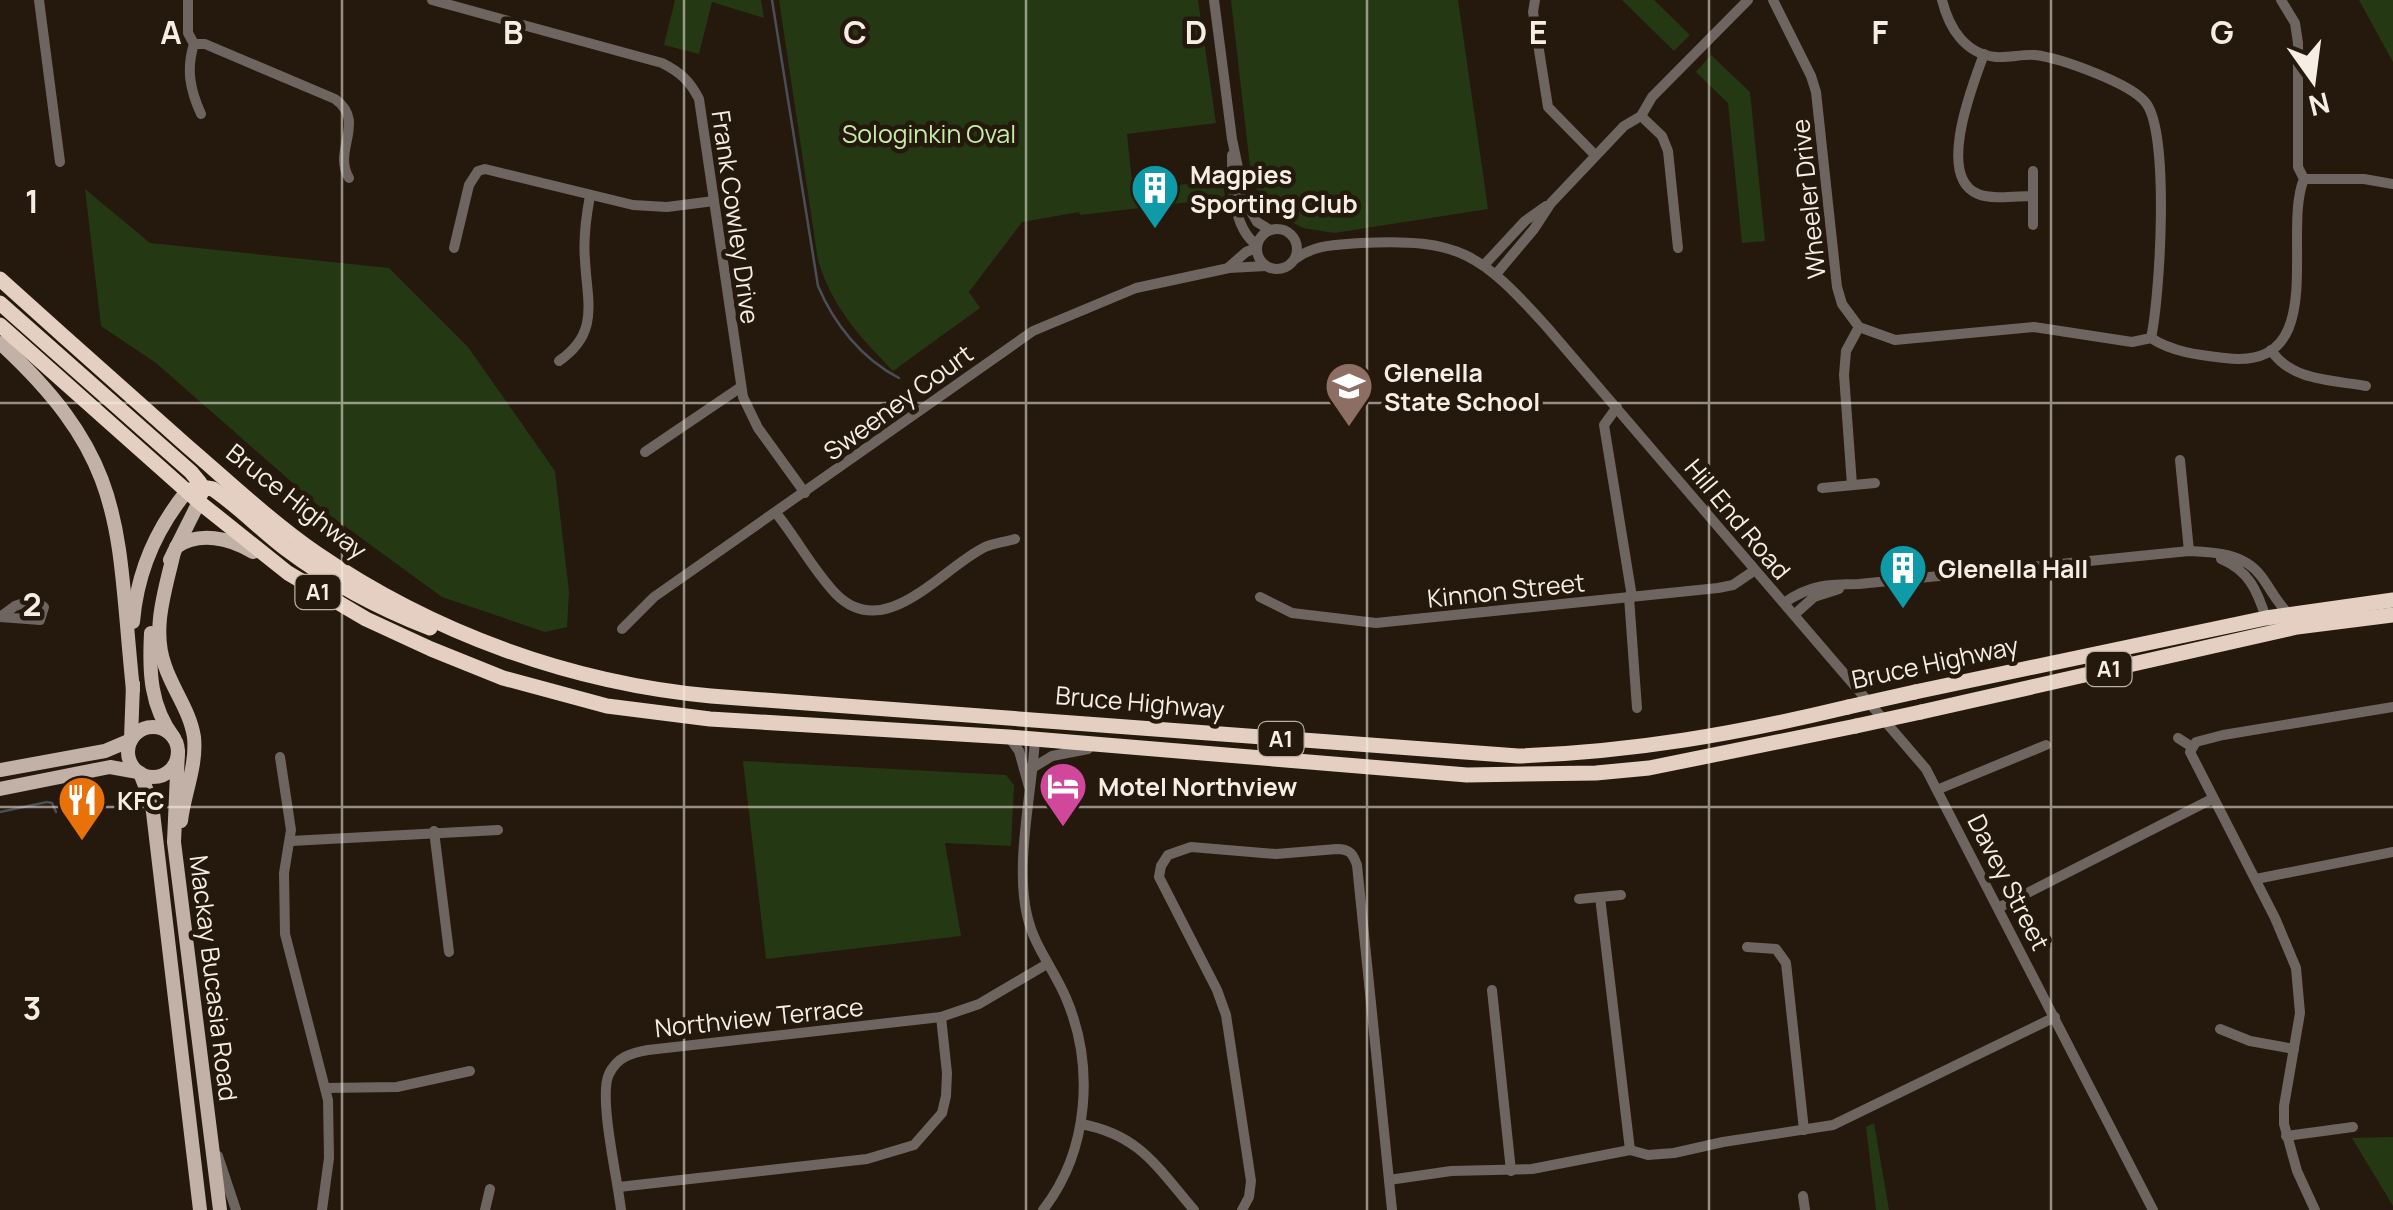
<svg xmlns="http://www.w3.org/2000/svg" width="2393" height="1210" font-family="Manrope,sans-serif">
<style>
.green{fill:#253814}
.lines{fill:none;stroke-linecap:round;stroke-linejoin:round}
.stream{stroke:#4a4e59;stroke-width:2.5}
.minor{stroke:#6e6560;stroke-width:10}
.major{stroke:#c2b1a6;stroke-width:14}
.highway{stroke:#e4cfc2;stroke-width:15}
.highway-bridge{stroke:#e4cfc2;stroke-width:15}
.grid{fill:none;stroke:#f6eee5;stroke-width:2.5;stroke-opacity:0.55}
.labels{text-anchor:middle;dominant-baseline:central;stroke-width:9;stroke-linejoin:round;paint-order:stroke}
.shield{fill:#24190c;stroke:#b7aea4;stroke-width:2.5}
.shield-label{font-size:22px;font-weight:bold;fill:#f6eee5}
.park-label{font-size:25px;fill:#c6ecaa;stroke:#24190c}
.poi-label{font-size:25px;font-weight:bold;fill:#f6eee5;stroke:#24190c;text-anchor:start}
.street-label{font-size:25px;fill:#f6eee5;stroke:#24190c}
.grid-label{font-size:32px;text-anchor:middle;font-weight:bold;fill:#f6eee5;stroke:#24190c;stroke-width:9;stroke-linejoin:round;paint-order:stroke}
</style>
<rect width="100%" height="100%" fill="#24190c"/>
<g class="green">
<path d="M675,0h86l3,18 -52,-16 -13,52 -35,-9z"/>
<path d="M779,0h419l18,123 -89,11 6,56 90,-10 2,18 -145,17 -1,-3 -57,10 -53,70 11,16 -87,63c-34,-35 -61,-64 -75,-111z"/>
<path d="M1231,0h227l30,209 -154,24 -31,-5 -21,-11 -30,-33z"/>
<path d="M1622,0h32l36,35 -16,16z"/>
<path d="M2359,0h34v62z"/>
<path d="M1711,55l39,37 15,149 -23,2 -14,-140 -32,-31z"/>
<path d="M85,189l65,54 239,25 79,79 87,124 14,121 -2,35 -22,5 -103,-35 -115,-84 -171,-150 -55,-37z"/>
<path d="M743,761l263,14 8,10 -3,61 -66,-3 16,93 -195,23z"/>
<path d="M1874,1123l15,87h-13l-10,-83z"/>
<path d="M2393,1137v69l-41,-68z"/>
</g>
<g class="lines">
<g class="stream">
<path d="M772,0l46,286c16,38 44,73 81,92"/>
<path d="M916,384l16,8"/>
<path d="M0,812l47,-10 5,1 4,9"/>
</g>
<g class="minor">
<path d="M39,0l21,162"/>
<path d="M188,0v33l6,11c-8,25 -4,46 7,70"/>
<path d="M432,0l230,63c18,9 28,18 37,36l44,298 15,31 47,65"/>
<path d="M1214,0l18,139 13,62 12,21 13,8"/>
<path d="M1535,0l-2,12 15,95 47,48"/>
<path d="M1773,0l38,76 5,16 21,195 5,17 17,23 36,13 139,-13 98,15 19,-4c21,14 48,17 74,20 107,14 56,-125 79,-179l-6,-12v-124l-3,-20 -14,-23"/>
<path d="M1942,0c7,28 23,54 54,57 13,1 26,-3 39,-2 25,3 96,28 111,48 24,32 14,193 5,235"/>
<path d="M194,44h11l130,55c32,23 -3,51 14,79"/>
<path d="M1984,54c-10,28 -49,123 -6,140 15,6 39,2 55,2"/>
<path d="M1641,116l21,20 6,15 10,97"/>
<path d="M1232,155c0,27 0,73 25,90"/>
<path d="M2304,179h60l29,5"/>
<path d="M2033,225v-54"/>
<circle cx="1277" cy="249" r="20"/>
<path d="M454,248l15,-63 9,-14 7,-2 148,36 34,2 47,-6"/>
<path d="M1295,259c20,-15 41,-14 66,-16 99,-5 120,11 185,83l380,443 227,441"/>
<path d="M1485,264l40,-43 21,-15"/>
<path d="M1229,267l17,-15 10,-4"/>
<path d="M1497,273l37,-44 17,-26 73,-77 17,-10 11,-19 96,-97"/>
<path d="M2271,350c20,31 61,30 95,36"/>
<path d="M559,361c41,-28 28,-59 26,-101 -2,-22 1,-43 5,-64"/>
<path d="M1617,407l-13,18 28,172"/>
<path d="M645,452l96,-65"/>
<path d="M2180,460l9,91"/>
<path d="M1852,485l-8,-110 2,-24 13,-24"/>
<path d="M1822,488l53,-5"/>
<path d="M776,513c21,26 37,57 60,81 49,50 107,-27 149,-47 9,-4 20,-5 30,-8"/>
<path d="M2221,559c28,12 36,31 45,59"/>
<path d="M1260,597l32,16 84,10 342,-35 15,-3 22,-15"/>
<path d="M1629,597l8,111"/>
<path d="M29,601l9,1 6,5 -4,13 -40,-3 15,-11z"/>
<path d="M1784,603c25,-18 45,-19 75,-19l330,-33c25,1 55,2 72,25 10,13 15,26 28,38"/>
<path d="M1795,614l19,-17 25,-8"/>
<path d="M622,629l32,-32 379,-266 103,-43 93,-20 37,-2"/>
<path d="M1009,737l10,14 10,36"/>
<path d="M2178,738l14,9"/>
<path d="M1035,739c-3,53 -20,125 -8,176 7,32 27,54 39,83 29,68 23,153 -23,212"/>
<path d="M280,757l11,73 -7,43 1,61 43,166 1,58 -7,52"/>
<path d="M1034,767l18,-11 36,-7"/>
<path d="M1939,789l107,-44"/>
<path d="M434,831l15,121"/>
<path d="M291,841l207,-11"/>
<path d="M2256,879l137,-27"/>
<path d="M1600,897l30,253"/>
<path d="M1579,899l42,-4"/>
<path d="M2000,907l212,-108"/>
<path d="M1747,947l29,2 10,14 18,167"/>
<path d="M1492,990l19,181"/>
<path d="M2220,1029l30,12 44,8"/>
<path d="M326,1088l71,-1 73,-16"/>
<path d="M1081,1124c59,11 76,43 113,86"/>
<path d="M2286,1136l67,-9"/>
<path d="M218,1156l18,54"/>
<path d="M1389,1180l62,-9 81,-2 98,-19 18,5 26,-2 49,-11 110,-17 222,-108"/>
<path d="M619,1187l248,-28 47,-14 28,-32 4,-17 1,-23 -6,-56"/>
<path d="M1803,1196l2,14"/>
<path d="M485,1210l5,-21"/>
<path d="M621,1210c-3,-29 -23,-114 -12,-136 8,-17 22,-21 39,-24l293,-33 38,-13 68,-40"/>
<path d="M1242,1210l7,-13 2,-16 -25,-166 -9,-25 -58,-113 2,-11 7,-11 23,-8 85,7 61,-5c13,0 16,5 20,16l35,345"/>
<path d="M2315,1210l-18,-39 -13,-47v-18l16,-93 -4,-45 -21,-50 -85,-166 6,-10 27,-7 170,-28"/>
</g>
<g class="major">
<path d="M0,343c129,119 116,184 133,347"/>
<path d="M176,547c23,-16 54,-9 77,5"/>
<path d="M174,552c-8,36 -23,77 -9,114 8,24 25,45 29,71 3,29 -10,57 -13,84"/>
<path d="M170,560l29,-58"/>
<path d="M133,622c4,-49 23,-93 54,-131"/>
<path d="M151,633c-2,39 -1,73 23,105"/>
<circle cx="153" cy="752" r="25"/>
<path d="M131,739l2,-55"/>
<path d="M178,751l-4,91 46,368"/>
<path d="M0,770l105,-19 26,-11"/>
<path d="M140,773l12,31 48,406"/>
<path d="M0,789l110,-22 28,5"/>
</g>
<g class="highway">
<path d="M0,279c62,56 125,112 187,167 42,36 83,75 129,107 117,80 254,130 395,143l807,60c114,-4 218,-22 330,-49"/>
<path d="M0,303l191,169 9,11 1,11"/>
<path d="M0,325l199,177 89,71 78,46 65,30 72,29 104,28 103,13 299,18 458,38 129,-2 53,-5 207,-42"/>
<path d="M187,491l14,-4 12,2c26,18 48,41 73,60 44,33 92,59 144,79"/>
<path d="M1915,692l351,-74 127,-18"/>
<path d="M1921,712l376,-85 96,-12"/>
</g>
<g class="highway-bridge">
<path d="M1848,707l67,-15"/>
<path d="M1856,726l65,-14"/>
</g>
</g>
<path class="grid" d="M342,0v1210M684,0v1210M1026,0v1210M1367,0v1210M1709,0v1210M2051,0v1210M0,403h2393M0,807h2393"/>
<defs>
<g id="building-pin" transform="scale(2.5)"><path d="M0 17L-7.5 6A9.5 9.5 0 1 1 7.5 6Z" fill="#0f9aa8" stroke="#24190c"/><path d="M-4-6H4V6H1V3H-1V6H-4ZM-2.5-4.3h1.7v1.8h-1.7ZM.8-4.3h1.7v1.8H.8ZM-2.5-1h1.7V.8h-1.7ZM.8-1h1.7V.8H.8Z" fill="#fff"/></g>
<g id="school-pin" transform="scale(2.5)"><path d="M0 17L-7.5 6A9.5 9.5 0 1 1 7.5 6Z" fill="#8d6e63" stroke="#24190c"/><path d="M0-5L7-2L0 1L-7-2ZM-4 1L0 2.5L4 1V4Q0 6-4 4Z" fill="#fff"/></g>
<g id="hotel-pin" transform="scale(2.5)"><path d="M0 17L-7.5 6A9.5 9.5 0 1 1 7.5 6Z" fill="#d1479c" stroke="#24190c"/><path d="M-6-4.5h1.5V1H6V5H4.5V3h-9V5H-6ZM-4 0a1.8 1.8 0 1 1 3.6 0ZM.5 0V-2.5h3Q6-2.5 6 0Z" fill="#fff"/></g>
<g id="restaurant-pin" transform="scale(2.5)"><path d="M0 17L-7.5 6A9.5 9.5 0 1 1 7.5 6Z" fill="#e8710a" stroke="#24190c"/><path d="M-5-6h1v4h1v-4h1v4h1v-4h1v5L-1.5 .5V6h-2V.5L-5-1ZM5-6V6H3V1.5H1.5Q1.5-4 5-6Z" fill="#fff"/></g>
</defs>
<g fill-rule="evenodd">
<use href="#building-pin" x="1155" y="188"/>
<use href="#school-pin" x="1349" y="386"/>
<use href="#building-pin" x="1903" y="568"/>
<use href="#hotel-pin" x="1063" y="786"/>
<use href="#restaurant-pin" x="82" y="800"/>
</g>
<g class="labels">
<g class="shield">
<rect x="295.5" y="575" width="45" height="34" rx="8"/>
<rect x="2086.5" y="652" width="45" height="34" rx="8"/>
<rect x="1258.5" y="722" width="45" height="34" rx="8"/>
</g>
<g class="shield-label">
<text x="318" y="592">A1</text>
<text x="2109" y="669">A1</text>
<text x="1281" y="739">A1</text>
</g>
<g class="park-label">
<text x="929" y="133">Sologinkin Oval</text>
</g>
<g class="poi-label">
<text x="1190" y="174">Magpies<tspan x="1190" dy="29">Sporting Club</tspan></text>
<text x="1384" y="372">Glenella<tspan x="1384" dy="29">State School</tspan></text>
<text x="1938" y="568">Glenella Hall</text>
<text x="1098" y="786">Motel Northview</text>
<text x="117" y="800">KFC</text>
</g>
<g class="street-label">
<text transform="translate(1808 199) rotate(-96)">Wheeler Drive</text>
<text transform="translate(736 217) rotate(82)">Frank Cowley Drive</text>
<text transform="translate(898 402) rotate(-36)">Sweeney Court</text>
<text transform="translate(297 501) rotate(38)">Bruce Highway</text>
<text transform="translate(1738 519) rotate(50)">Hill End Road</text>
<text transform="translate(1506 590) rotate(-6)">Kinnon Street</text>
<text transform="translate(1935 662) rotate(-12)">Bruce Highway</text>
<text transform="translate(1140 702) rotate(5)">Bruce Highway</text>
<text transform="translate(2009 882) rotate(63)">Davey Street</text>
<text transform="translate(214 978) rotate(83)">Mackay Bucasia Road</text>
<text transform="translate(759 1017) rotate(-6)">Northview Terrace</text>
</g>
</g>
<g class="grid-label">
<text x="171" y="44">A</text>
<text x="513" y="44">B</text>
<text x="855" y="44">C</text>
<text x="1196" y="44">D</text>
<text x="1538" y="44">E</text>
<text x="1880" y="44">F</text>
<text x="2222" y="44">G</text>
<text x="32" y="213">1</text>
<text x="32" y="616">2</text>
<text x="32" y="1020">3</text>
</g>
<g transform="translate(2313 80) rotate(166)" stroke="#24190c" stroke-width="8" paint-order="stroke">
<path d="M0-8L18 38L0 25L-18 38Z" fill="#f6eee5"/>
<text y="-15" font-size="28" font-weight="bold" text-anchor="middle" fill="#f6eee5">N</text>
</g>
</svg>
